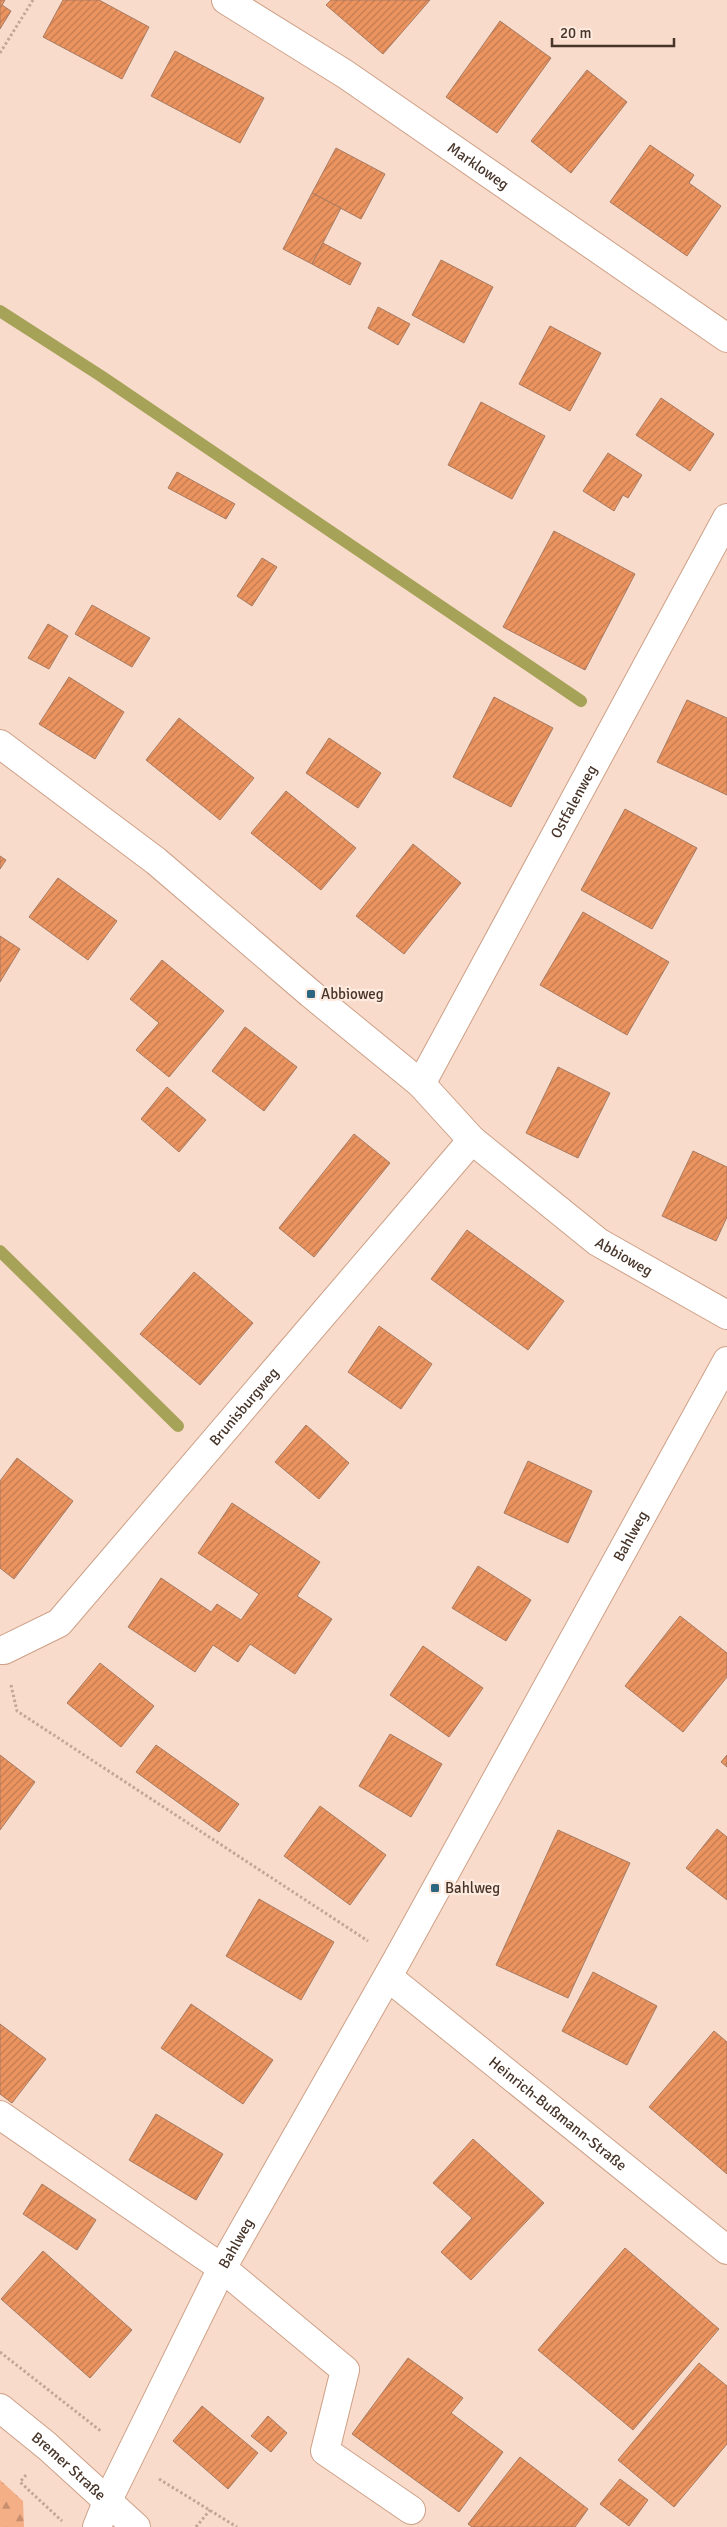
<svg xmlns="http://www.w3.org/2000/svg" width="727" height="2527" font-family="Signika,sans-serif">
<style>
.forest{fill:url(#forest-firs)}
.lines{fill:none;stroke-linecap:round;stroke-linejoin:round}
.stream{stroke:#a6a258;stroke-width:12}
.building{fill:url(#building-hatch);stroke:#a77b62}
.minor-casing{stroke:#cea087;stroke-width:30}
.major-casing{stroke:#cea087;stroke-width:30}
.path{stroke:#c1a799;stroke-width:3;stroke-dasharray:2.5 2.5;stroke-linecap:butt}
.minor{stroke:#fff;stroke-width:28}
.major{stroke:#fff;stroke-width:28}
.poi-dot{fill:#2d6680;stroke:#feeadf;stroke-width:2}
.labels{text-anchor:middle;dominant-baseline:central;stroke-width:4.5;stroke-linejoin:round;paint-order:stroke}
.street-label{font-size:15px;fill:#48352a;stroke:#feeadf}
.poi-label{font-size:15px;fill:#48352a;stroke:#feeadf;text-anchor:start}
</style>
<defs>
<pattern id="forest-firs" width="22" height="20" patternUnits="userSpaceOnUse" patternTransform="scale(1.25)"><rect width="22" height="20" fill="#f5af87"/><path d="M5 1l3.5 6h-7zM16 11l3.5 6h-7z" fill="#c88f6f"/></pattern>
<pattern id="building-hatch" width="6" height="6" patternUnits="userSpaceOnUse" patternTransform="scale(1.25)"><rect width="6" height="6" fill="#ec9460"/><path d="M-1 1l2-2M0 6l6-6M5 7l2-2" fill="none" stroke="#c17a4f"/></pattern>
</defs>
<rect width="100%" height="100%" fill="#f8dbcb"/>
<path class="forest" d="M0,2480l23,21 1,26h-24z"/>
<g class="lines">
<g class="stream">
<path d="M0,311l101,65 480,325"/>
<path d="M0,1251l178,175"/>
</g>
</g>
<g class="building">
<path d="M0,0h5l-3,5 9,6 -11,18z"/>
<path d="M63,0h36l50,27 -27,52 -79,-42z"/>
<path d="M331,0h99l-47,54 -57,-49z"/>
<path d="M500,21l51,37 -54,75 -51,-36z"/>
<path d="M175,51l89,47 -24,45 -89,-47z"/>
<path d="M587,70l40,32 -56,71 -40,-32z"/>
<path d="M650,145l44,30 -5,8 32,23 -34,50 -77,-54z"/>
<path d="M336,148l49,26 -24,45 -49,-26z"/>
<path d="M312,193l29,15 -29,56 -29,-15z"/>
<path d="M323,243l38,20 -11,22 -38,-21z"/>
<path d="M441,260l52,27 -29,56 -52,-28z"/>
<path d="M378,307l32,17 -12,21 -30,-17z"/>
<path d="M550,326l51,27 -31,58 -51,-27z"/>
<path d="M661,398l53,36 -24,37 -54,-36z"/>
<path d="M481,402l64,34 -33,63 -64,-34z"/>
<path d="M608,453l34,22 -14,23 -5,-3 -9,16 -31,-20z"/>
<path d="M177,472l58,32 -9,15 -58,-31z"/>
<path d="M554,531l81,43 -50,96 -82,-43z"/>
<path d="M262,558l15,9 -25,39 -15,-10z"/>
<path d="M92,605l58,33 -18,29 -57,-33z"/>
<path d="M48,624l20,12 -19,33 -21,-11z"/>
<path d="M69,677l55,35 -29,47 -56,-35z"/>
<path d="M494,697l59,31 -42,79 -58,-30z"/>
<path d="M687,700l40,18v77l-70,-33z"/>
<path d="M179,718l75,60 -34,42 -74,-60z"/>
<path d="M329,738l52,35 -23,35 -52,-35z"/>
<path d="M286,791l70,57 -35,42 -70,-57z"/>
<path d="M625,809l72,39 -45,81 -71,-39z"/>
<path d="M413,844l48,39 -57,71 -48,-38z"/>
<path d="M0,856l6,4 -6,9z"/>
<path d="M58,878l59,43 -29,39 -59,-43z"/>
<path d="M583,912l86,50 -42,73 -87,-50z"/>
<path d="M0,936l20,13 -20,33z"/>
<path d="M162,960l62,51 -55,66 -33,-27 23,-27 -29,-24z"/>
<path d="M245,1027l52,40 -33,44 -52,-40z"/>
<path d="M558,1067l52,26 -32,65 -52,-25z"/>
<path d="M167,1087l39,33 -27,32 -38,-33z"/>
<path d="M354,1134l36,29 -76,94 -35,-29z"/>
<path d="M693,1151l34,16v50l-11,24 -54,-25z"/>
<path d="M467,1230l97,71 -36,49 -97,-71z"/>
<path d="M194,1272l59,51 -53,62 -60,-51z"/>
<path d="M379,1326l53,38 -31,45 -53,-37z"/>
<path d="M306,1425l43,38 -30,36 -44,-37z"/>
<path d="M17,1458l56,43 -59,78 -14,-11v-87z"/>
<path d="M528,1461l64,30 -24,52 -64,-30z"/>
<path d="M232,1503l88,59 -23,34 35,23 -37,55 -45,-30 -12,18 -25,-17 -18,27 -67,-45 33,-49 50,34 6,-8 24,16 18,-26 -61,-41z"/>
<path d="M478,1566l53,34 -25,41 -54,-33z"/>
<path d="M680,1616l47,37v24l-44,55 -58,-46z"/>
<path d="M423,1646l60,42 -34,49 -59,-42z"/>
<path d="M100,1663l54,43 -33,41 -54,-44z"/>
<path d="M390,1734l52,30 -31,53 -52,-31z"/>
<path d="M156,1745l83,59 -20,28 -83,-60z"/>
<path d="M0,1755l35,27 -35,48z"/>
<path d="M727,1755v12l-6,-5z"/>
<path d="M320,1806l66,49 -36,50 -66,-49z"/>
<path d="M717,1829l10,8v63l-41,-32z"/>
<path d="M558,1830l72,33 -62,135 -72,-33z"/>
<path d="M259,1899l75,43 -33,58 -75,-44z"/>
<path d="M593,1972l64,34 -30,59 -65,-34z"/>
<path d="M191,2004l82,56 -30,44 -82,-56z"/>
<path d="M0,2024l46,35 -34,44 -12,-9z"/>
<path d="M714,2031l13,11v132l-78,-67z"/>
<path d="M156,2114l67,40 -27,46 -67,-40z"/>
<path d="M473,2139l71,64 -73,77 -30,-28 31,-34 -39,-35z"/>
<path d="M42,2184l54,36 -19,30 -54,-36z"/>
<path d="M625,2248l94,81 -86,101 -95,-80z"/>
<path d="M43,2251l89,79 -42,48 -89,-79z"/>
<path d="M408,2358l55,40 -12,15 52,39 -44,60 -107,-78z"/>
<path d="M699,2363l28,23v58l-53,63 -56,-47z"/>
<path d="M202,2406l56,47 -30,36 -55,-48z"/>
<path d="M268,2416l19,17 -16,19 -20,-16z"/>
<path d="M520,2457l68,52 -13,18h-103l-4,-3z"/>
<path d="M620,2479l28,21 -19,26 -29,-22z"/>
</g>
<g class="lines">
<g class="minor-casing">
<g id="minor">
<path id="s1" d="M226,0l119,74 382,264"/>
<path id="s2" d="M0,744l156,117 155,133 110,90 51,56 126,102 129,73"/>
<path id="s3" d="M421,1084l306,-566"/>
<path id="s4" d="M0,1650h4l55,-27 413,-483"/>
<path id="s5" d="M388,1977l339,273"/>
<path d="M0,2115l222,153 123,102 -20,81 86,59"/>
<path id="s6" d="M97,2527l10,-25 115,-234 175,-308 330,-599"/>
</g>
</g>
<g class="major-casing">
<g id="major">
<path id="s7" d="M0,2408l47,38 89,81"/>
</g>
</g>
<g class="path">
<path d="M0,53l33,-53"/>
<path d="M11,1685l6,26 351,230"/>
<path d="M0,2352l102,80"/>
<path d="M26,2475l-6,7 42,39"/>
<path d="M159,2479l78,48"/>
<path d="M196,2527l14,-17"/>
</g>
<use href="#minor" class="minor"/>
<use href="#major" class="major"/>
</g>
<g class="poi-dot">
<rect x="306" y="989" width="10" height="10" rx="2.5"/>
<rect x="430" y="1883" width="10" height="10" rx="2.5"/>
</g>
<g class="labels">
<g class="street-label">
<text stroke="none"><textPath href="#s1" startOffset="302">Markloweg</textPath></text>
<text stroke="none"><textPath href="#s3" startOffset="321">Ostfalenweg</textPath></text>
<text stroke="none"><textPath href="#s2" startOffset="809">Abbioweg</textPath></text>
<text stroke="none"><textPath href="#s4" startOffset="350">Brunisburgweg</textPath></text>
<text stroke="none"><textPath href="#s6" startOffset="1126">Bahlweg</textPath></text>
<text stroke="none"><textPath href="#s5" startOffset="218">Heinrich-Bußmann-Straße</textPath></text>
<text stroke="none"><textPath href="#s6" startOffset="316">Bahlweg</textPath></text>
<text stroke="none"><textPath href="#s7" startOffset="90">Bremer Straße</textPath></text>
</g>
<g class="poi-label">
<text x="321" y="994">Abbioweg</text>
<text x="445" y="1888">Bahlweg</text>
</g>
</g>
<path d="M552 38v8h122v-8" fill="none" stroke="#48352a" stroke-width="2.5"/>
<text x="560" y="38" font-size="15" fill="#48352a" stroke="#feeadf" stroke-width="4" paint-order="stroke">20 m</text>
</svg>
